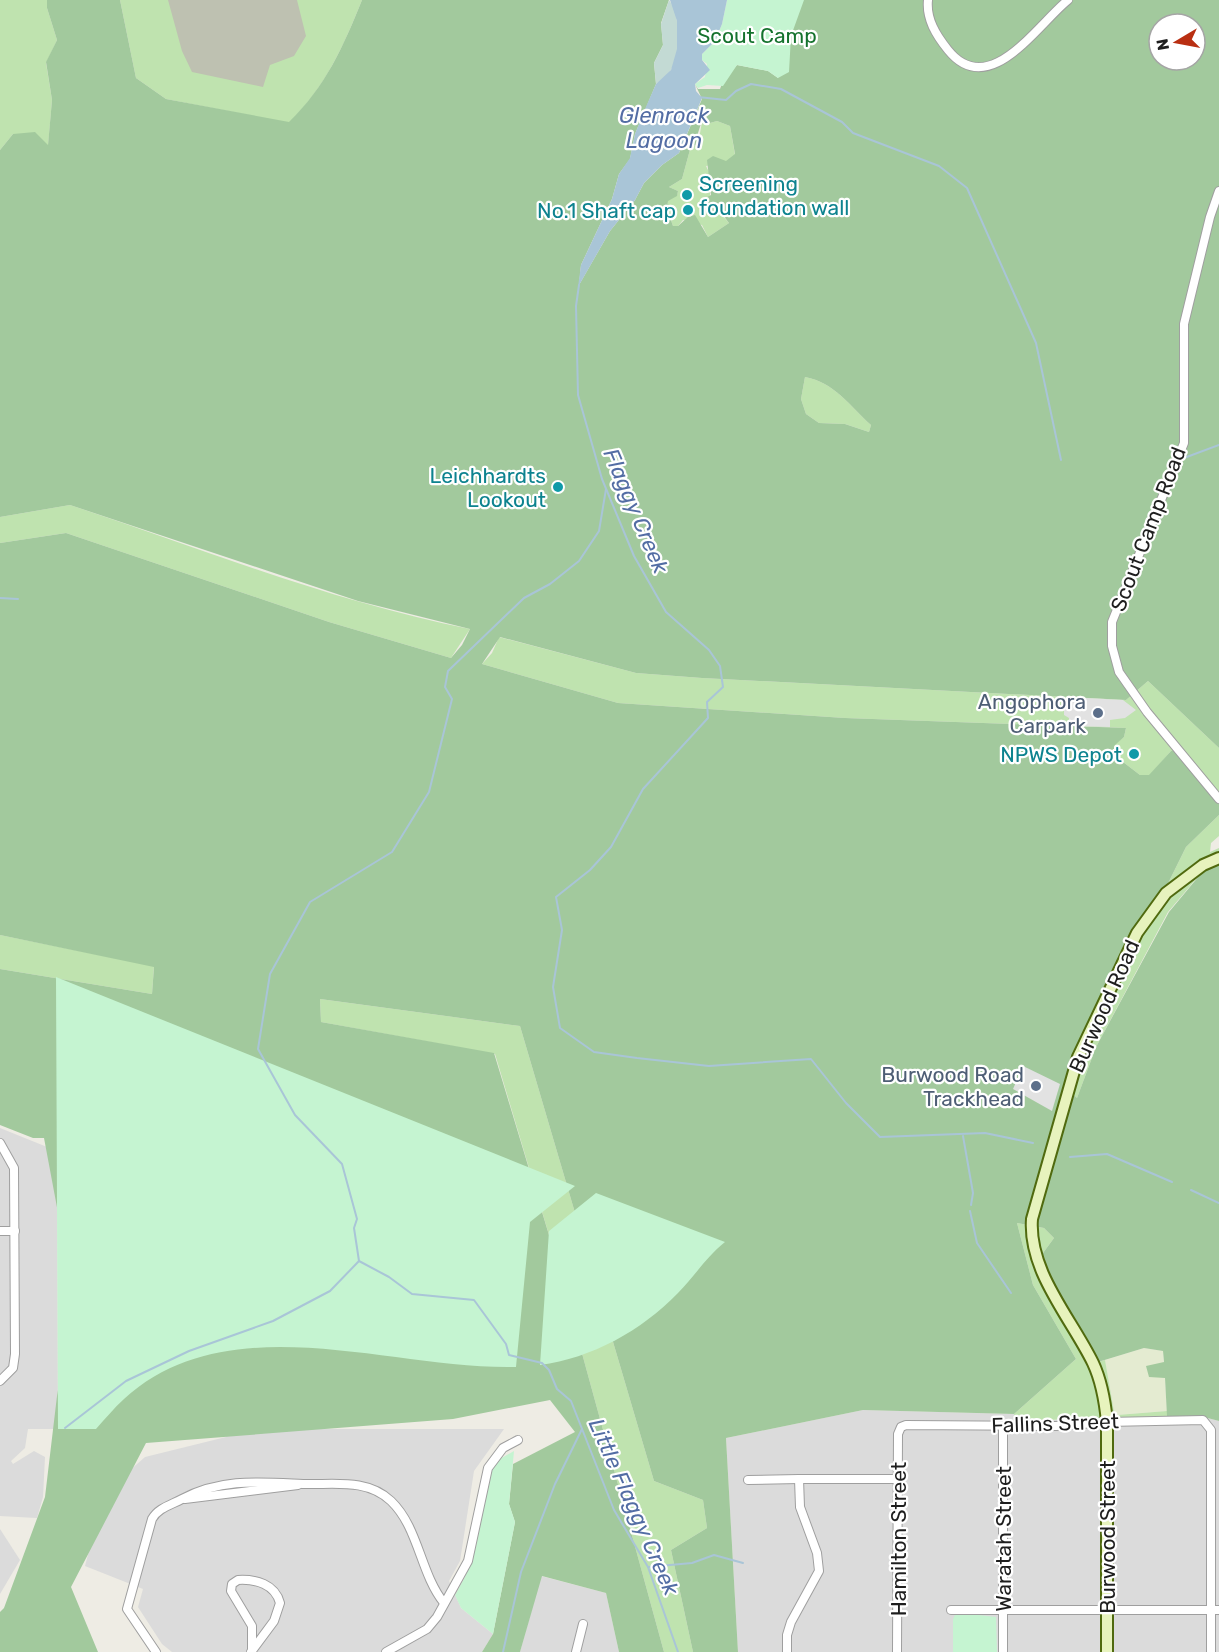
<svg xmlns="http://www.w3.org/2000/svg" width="1219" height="1652" font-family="Rubik,sans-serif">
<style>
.residential{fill:#dbdbdb}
.construction{fill:#bec1b1}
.farmland{fill:#e4ebd1}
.grass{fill:#bfe3af}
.forest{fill:#a2c99d;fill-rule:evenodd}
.wetland{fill:#c3dad4}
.park{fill:#c5f4d1}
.parking{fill:#e2e2e2}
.water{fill:#a9c5d7}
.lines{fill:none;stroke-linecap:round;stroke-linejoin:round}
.stream{stroke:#a9c5d7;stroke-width:2}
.minor-casing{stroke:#9f9f9f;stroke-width:10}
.secondary-casing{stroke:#506a0f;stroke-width:14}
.minor{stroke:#fff;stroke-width:8}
.secondary{stroke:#e7f3bd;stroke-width:10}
.culture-dot{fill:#0f9aa8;stroke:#fff;stroke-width:2}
.service-dot{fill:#5c6f8a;stroke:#fff;stroke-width:2}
.labels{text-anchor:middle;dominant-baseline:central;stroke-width:4.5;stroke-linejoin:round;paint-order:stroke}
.park-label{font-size:21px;fill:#15722d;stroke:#fff}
.culture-label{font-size:21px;fill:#0d838f;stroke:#fff;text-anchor:end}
.street-label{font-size:21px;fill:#1e1e1e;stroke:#fff}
.service-label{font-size:21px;fill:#4e5e75;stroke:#fff;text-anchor:end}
.water-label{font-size:22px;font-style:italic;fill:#536da4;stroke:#fff}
</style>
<rect width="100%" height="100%" fill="#eeece4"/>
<g class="residential">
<path d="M0,1128l57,23 1,278h-30l-3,19 -14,13 2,3 21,-13 11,6 -2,40 -6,21 -37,-2z"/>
<path d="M863,1410l151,4 1,7 185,-5 19,5v231h-481l-12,-214z"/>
<path d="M226,1429h278l-30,42 -14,90 -11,20 12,27 32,26 -11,18h-310l-10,-8 -24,-37 5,-18 -58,-23 19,-73 41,-36 81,-20z"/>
<path d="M0,1529l20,31 -20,34z"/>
<path d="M541,1576l65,17 13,59h-99z"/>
</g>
<path class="construction" d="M135,0h201l-38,99 -112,4z"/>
<path class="farmland" d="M1144,1348l19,3 4,60 -51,4 -3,-3 -8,-52z"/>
<g class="grass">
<path d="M0,0h47v8l10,32 -11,23 6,37 -4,46 -35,-12 -13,16z"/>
<path d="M120,0h48l14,51 10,21 71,15 7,-22 24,-9 12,-20 -9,-36h65c-19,47 -36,86 -73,123l-123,-24 -30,-21z"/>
<path d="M703,116l7,7 7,-2 13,5 5,29 -9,7 -20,4 5,10 -2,35 12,3 8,9 -21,14 -6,-12 -19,-5 -5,6h-5l-6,-17 1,-9 9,-5 1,-4 -9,-4 13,-8 9,-33 7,-1z"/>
<path d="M805,377c29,5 45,29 66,48l-2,7 -24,-8 -26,-1 -13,-9 -5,-15z"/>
<path d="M70,505c132,44 264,97 400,124l-19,29 -122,-36 -263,-89 -66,10v-26z"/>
<path d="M499,637l137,36 66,5 424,22 22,-19 71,67v49l-48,-46 -22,25 -9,-1 -26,-20 1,-11 9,-7 2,-9 -281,-10 -227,-15 -136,-39 10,-11z"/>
<path d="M1219,815v21l-8,7 -1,9 9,-4v4l-51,60 -72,135 -19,51 -5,-5 16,-48 98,-198z"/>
<path d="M0,935l154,31 -2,28 -152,-25z"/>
<path d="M320,999l200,27 134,455 49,19 4,28 -36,22 22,102h-29l-109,-397 -60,-201 -174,-32z"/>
<path d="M1017,1223l27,5 10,10 -11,15 55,109 7,-2 9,52 3,3 50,-4v5l-152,5 -1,-7 62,-55 -43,-74z"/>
</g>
<path class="forest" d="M47,0h73l16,78 30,21 123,23c37,-36 54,-75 73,-122h307l-8,23 2,22 -9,18 2,21 -21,50 -5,25 -11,15 -7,25 -31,66 -2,20 31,-54 25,-31 9,-17 18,-18 17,-12 23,-54 -7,-15 3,5h22l3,-8 14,-16 31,6 10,7 -1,-78h442v748l-71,-67 -22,19 -424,-22 -66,-5 -136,-36 -18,27 136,39 227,15 281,10 -2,9 -9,8 -1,10 26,20h9l22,-24 12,-2 36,48v18l-33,32 -98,198 -16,48 5,5 19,-51 73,-135 50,-60v569l-19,-5h-33l-2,-38 -16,-1 -3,-11 18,-4 -1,-11 -19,-3 -46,14 -54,-94 -1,-15 11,-15 -10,-10 -27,-5 16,62 43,74 -62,55 -151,-4 -137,28 12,214h-45l-22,-102 36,-22 -4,-28 -49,-19 -134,-455 -200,-27 1,23 173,31 61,202 109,397h-45l-13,-59 -64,-17 -22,76h-38l11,-18 22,-112 -6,-18 4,-40 62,-32 -25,-32 -97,19 -307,24 -75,144 27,65h-98v-40l4,-4 41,-111 12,-101 17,-98 -30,-160h-11l-33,-13v-156l152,25 2,-27 -154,-32v-392l66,-10 263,89 122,36 11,-13 8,-16 -112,-28 -288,-96 -70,12v-367l13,-16 22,-2 13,13 4,-45 -6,-38 11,-22 -10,-32zM1159,24h36v36h-36zM703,117l7,6 7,-2 13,5 5,28 -9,7 -13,-5 -6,4 4,35 -11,6 2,6 20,7 7,9 -21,14 -13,-22 -7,2 -10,9h-5l-6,-17 1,-8 9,-5 1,-5 -9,-4 13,-8 9,-33 7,-1v-12zM805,377c29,5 45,29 66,48l-2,7 -24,-8 -26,-1 -13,-9 -5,-15z"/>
<path class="wetland" d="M669,0c12,16 12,52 2,70 -3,5 -10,10 -15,14l-2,-21 9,-18 -2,-21z"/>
<g class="park">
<path d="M727,0h77l-13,36 -2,36 -11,6 -10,-7 -31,-6 -14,21 -16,-1 -9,3 -3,-4 10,-7 2,-13 -5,-4v-6l13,-13 7,-17z"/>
<path d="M56,977l519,209 -45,36 -14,145c-125,3 -287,-64 -392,32 -10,9 -19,20 -28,30h-38z"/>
<path d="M596,1193l129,49c-19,15 -30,34 -47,51 -37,38 -86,65 -138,72l9,-134z"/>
<path d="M514,1451l-5,53 6,18 -22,112 -32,-26 -6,-13 10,-18 11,-31 14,-72 8,-14z"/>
<path d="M961,1613l35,4 1,35h-44v-33l2,-4z"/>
</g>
<g class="parking">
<path d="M1068,697l55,3 13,10 -11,8 -15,2v7l-41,-1v-8l-5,-3v-12z"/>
<path d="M1023,1066l37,18 -8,27 -39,-22z"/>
</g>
<path class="water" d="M670,0h57l-5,24 -7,17 -13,13v6l8,10 -15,14 1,7 6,7 -23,55 -17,12 -18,18 -9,17 -25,31 -32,56 3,-22 31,-66 7,-25 11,-16 5,-24 10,-25 11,-25 15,-14 6,-21v-28z"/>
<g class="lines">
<g class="stream">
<path d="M698,97l28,3 10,-9 15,-7 30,5 61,33 11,11 86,33 28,22 69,155 25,117"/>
<path d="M579,285l-3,21 2,89 24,84 32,77 32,56 43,38 11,16 3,21 -16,15 1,16 -65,71 -32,58 -21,23 -34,27 6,33 -9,57 7,41 34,24 43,6 72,8 102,-7 35,44 34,34 105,-4 48,10"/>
<path d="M1184,458l35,-13"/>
<path d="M606,489l-7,42 -20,30 -29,23 -26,14 -76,73 -3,16 7,12 -23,93 -37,60 -82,50 -40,72 -12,75 37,66 47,49 15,55 -3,9 5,33 30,16 23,17 62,6 32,44 3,11 33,8 7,7 8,19 14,12 43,109 34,57 30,85"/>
<path d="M0,598l18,1"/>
<path d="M963,1136l10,57 -2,12"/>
<path d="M1070,1157l37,-3 65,28"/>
<path d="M1191,1190l28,13"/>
<path d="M970,1211l7,32 34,50"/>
<path d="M65,1428l61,-47 63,-30 84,-30 57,-30 29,-30"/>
<path d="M648,1567l44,-4 22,-8 29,8"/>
<path d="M503,1652l18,-80 34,-88 27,-55"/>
</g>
<g class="minor-casing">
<g id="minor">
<path d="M928,0c-2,19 8,35 20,50 41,51 89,-25 120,-50"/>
<path d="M1219,191l-9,26 -26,107v119l-72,179v24l7,26 28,40 72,87"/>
<path d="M0,1143l14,25 1,186 -2,14 -13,13"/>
<path d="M0,1231h15"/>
<path d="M1003,1426v226"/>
<path d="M748,1480l51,-1"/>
<path d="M185,1499l113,-14"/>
<path d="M951,1610h268"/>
<path d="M156,1652l-29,-43 25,-90c6,-11 19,-14 30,-20 39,-21 78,-17 121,-15 30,1 64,-6 88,17 28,27 29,72 53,102"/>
<path d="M251,1652l23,-31 6,-18c-5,-19 -24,-24 -42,-23l-6,4 -1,7 21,35v25"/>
<path d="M386,1652l41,-23 10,-12 31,-56 20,-93 15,-20 15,-8"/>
<path d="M576,1652l7,-28"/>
<path d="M787,1652v-17l4,-13 28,-51 -2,-18 -17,-46 -1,-28h99"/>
<path d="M897,1652l1,-218 3,-7 5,-2 150,1 51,-4 96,-2 8,10v222"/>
</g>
</g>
<g class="secondary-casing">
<path id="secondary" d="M1107,1652v-230c-2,-21 -5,-40 -14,-59 -22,-45 -65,-92 -61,-144l46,-162 59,-124 29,-40 37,-28 16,-7"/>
</g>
<use href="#minor" class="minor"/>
<use href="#secondary" class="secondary"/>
</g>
<g class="culture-dot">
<circle cx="687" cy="195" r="6"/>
<circle cx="688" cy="210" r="6"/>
<circle cx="558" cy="487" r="6"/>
<circle cx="1134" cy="754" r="6"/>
</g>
<g class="service-dot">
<circle cx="1098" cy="713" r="6"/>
<circle cx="1036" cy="1086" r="6"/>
</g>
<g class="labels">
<g class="park-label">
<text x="757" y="35">Scout Camp</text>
</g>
<g class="culture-label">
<text x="699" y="183" text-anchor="start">Screening<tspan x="699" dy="24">foundation wall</tspan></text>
<text x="676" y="210">No.1 Shaft cap</text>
<text x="546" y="475">Leichhardts<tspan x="546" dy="24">Lookout</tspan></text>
<text x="1122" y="754">NPWS Depot</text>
</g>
<g class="street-label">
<text transform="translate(1148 529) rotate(-69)">Scout Camp Road</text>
<text transform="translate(1104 1006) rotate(-66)">Burwood Road</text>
<text transform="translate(1055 1423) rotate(-2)">Fallins Street</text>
<text transform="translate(1107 1537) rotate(-90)">Burwood Street</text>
<text transform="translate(898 1539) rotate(-90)">Hamilton Street</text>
<text transform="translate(1003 1539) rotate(-90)">Waratah Street</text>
</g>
<g class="service-label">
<text x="1086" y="701">Angophora<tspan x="1086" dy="24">Carpark</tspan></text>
<text x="1024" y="1074">Burwood Road<tspan x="1024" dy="24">Trackhead</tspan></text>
</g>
<g class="water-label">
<text x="664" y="115">Glenrock<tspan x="664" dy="25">Lagoon</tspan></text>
<text transform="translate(636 511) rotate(67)">Flaggy Creek</text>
<text transform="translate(634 1507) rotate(66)">Little Flaggy Creek</text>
</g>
</g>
<g transform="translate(1177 42) rotate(260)"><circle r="28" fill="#ffffff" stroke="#a5a5a5" stroke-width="1.5"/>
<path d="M0-4.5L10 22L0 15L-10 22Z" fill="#b92f12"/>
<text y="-9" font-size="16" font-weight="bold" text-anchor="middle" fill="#1e1e1e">N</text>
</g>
</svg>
